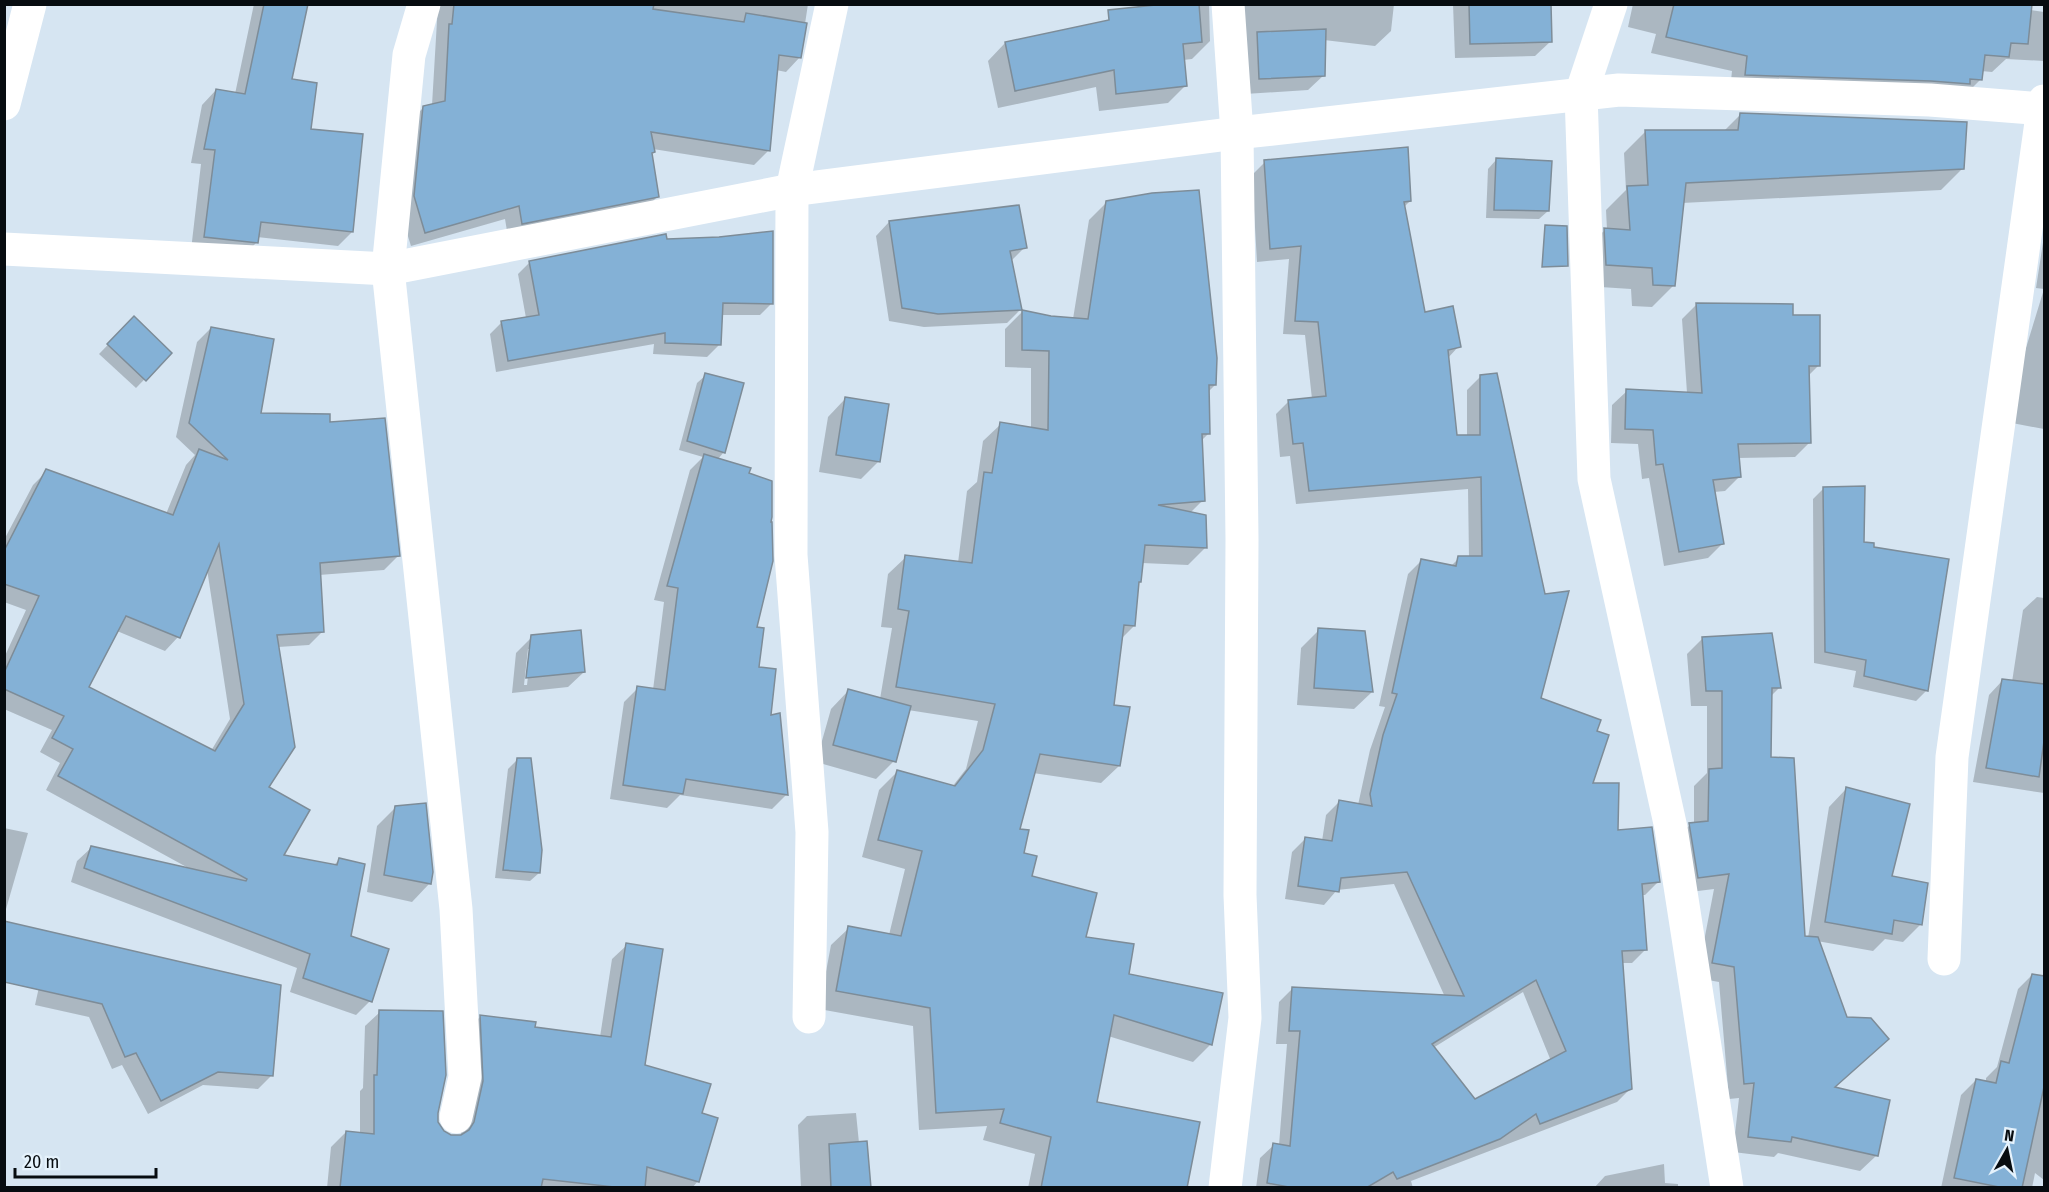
<svg xmlns="http://www.w3.org/2000/svg" width="2049" height="1192" font-family="'Fira Sans Condensed',sans-serif">
<style>
.shadow{fill:#0003;fill-rule:evenodd}
.building{fill:#84b1d6;stroke:#7d8c98;stroke-width:1.5;fill-rule:evenodd}
.lines{fill:none;stroke-linecap:round;stroke-linejoin:round}
.minor{stroke:#fff;stroke-width:33}
</style>
<rect width="100%" height="100%" fill="#d6e5f2"/>
<g class="shadow">
<path d="M254,4h52l-16,76 62,152 -14,14 -81,-9v5l-14,14 -52,-6 10,-86 -10,-1 11,-58 14,-15 19,4z"/>
<path d="M438,4h370l-8,53 -14,15 -10,-2 -8,81 -14,14 -101,-16 -3,6 8,41 -14,14 -136,27 -3,-18 -94,27 -11,-35 9,-89 15,-15 8,-2z"/>
<path d="M1189,4h20l1,37 -18,18 -9,1 3,25 -18,18 -69,8 -3,-24 -98,21 -10,-47 17,-18z"/>
<path d="M1231,4h163l-3,27 -16,15 -51,-6v35l-16,15 -63,4z"/>
<path d="M1453,4h96l2,37 -16,15 -80,2z"/>
<path d="M1633,4h397v6l14,2v49l-38,-2 -14,13 -11,-1 -1,9 -15,15 -235,-5 2,-19 -81,-18 5,-19 -28,-7z"/>
<path d="M1741,114l221,55 -21,21 -259,13 -8,82 -22,22 -20,-1 -1,-17 -46,-3 -2,-35 22,-21h2l-1,-20 20,-20 -2,-37 22,-22 77,1z"/>
<path d="M1496,160l52,51 -9,8 -53,-1 2,-49z"/>
<path d="M1265,162l145,39 -6,6 20,107 35,32 -12,13 9,77h11v-46l13,-13 59,322 56,33 -5,52 27,48 42,49 -14,14h-4l5,54 -14,14h-10l8,126 -13,13 -206,79 2,7h-157l4,-30 14,-13h5l8,-101h-11l3,-42 13,-13 153,8 -51,-113 -57,6 -13,15 -39,-6 7,-47 14,-14 16,3 4,-26 13,-13 19,3 12,-55 15,-43 -6,-1 29,-132 13,-13 29,6 9,-9h10l-1,-69 -172,15 -6,-48 -10,1 -4,-43 13,-13 23,-2 -7,-64 -22,-1 6,-75 -32,3 -5,-87zM1523,992l28,69 -77,40 -41,-53z"/>
<path d="M1107,202l108,183 -7,7 1,41 -9,9 3,58 -13,13 16,34 -18,18 -46,-2 -2,19 -3,2 -3,42 -13,13 -8,67 6,60 -18,17 -68,-10 -15,57 4,25 8,23 54,60 127,106 -18,18 -85,-26 -13,67 91,85h-158l7,-34 -52,-14 4,-14 -68,4 -6,-104 -94,-17 12,-64 18,-17 40,7 16,-66 -43,-12 17,-67 18,-18 55,15 14,-18 12,-48 -70,-11 -14,51 -18,18 -60,-17 15,-53 17,-18 32,8 12,-71 -11,-1 7,-53 18,-17 52,6 9,-72 10,-9 6,-41 18,-17 30,4v-60l-26,-1v-38l18,-18 28,7 22,1 16,-99z"/>
<path d="M889,222l136,25 -14,14 9,49 -13,13 -83,4 -35,-6 -13,-85z"/>
<path d="M2044,236v193l-32,-6 10,-62 22,-72 -8,-1z"/>
<path d="M666,241l105,63 -11,11h-39l-2,30 -12,12 -54,-3 1,-10 -158,28 -6,-38 12,-12 24,-4 -8,-44 12,-12z"/>
<path d="M1697,304l95,12 27,49 -12,12 3,65 -15,15 -57,1 2,18 -15,15 -11,1 9,51 -15,15 -44,8 -15,-88 -7,1 -4,-35 -27,-1 1,-38 15,-14 60,2 -5,-74z"/>
<path d="M134,318l36,35 -34,35 -37,-34z"/>
<path d="M211,328l48,87 69,8 70,133 -14,14 -65,5 4,56 -14,14 -31,2 -11,140 15,69 51,10 7,-7 9,78 21,64 -14,14 -66,-23 7,-24 -226,-86 6,-21 14,-13 101,22 -146,-80 14,-27 -20,-11 12,-22 -48,-21v-51l22,-48 -22,-8v-62l29,-55 14,-14 119,43 20,-49 9,-10 -19,-18 21,-95zM207,569l23,150 -19,32 -124,-63 30,-57 48,20 13,-14z"/>
<path d="M706,375l18,77 -7,8 31,14 9,195 12,47 10,-1 7,80 -14,14 -92,-14 -13,13 -57,-9 14,-97 14,-14 15,2 11,-88 -10,-2 36,-130 13,-13 -24,-7 18,-67z"/>
<path d="M845,399l34,62 -18,18 -42,-7 9,-55z"/>
<path d="M1824,488l39,56 64,146 -11,11 -63,-14 3,-16 -42,-8 -1,-164z"/>
<path d="M2037,597l7,1v195l-71,-11 16,-87 13,-14 10,1 11,-72z"/>
<path d="M1319,630l53,62 -18,17 -57,-4 4,-57z"/>
<path d="M532,637l52,35 -16,15 -56,6 4,-40zM528,649h3l-4,36h-3z"/>
<path d="M1703,638l77,49 -10,10v61l33,180h5l21,-131 17,-18 44,88 31,47 -18,18 -18,-3 -12,12 -56,-10 16,147 56,13 -13,55 -16,15 -82,-18 -4,4 -41,-5 6,-54 -10,1 -10,-117 -22,-4 17,-89 -32,4 -8,-53 16,-15 4,-1v-38l13,-13v-67h-16l-4,-52z"/>
<path d="M517,760l22,113 -9,8 -35,-3 13,-109z"/>
<path d="M395,808l37,64 -3,12 -17,18 -45,-10 10,-66z"/>
<path d="M4,828l24,5 -24,83z"/>
<path d="M627,945l16,121 57,48 -2,67 -6,7h-39l-10,-3v3h-316l4,-41 15,-15 14,2v-43l3,-3 2,-62 15,-14 56,101 1,9 6,10 8,5h9l9,-40 -3,-66 15,-15 52,13 67,8 12,-78z"/>
<path d="M2033,974l11,4v202l-9,-7 -3,15h-91l20,-93 15,-15 10,2v-4l11,-11 21,-78z"/>
<path d="M280,986l-9,90 -13,13 -55,-4 -55,29 -26,-49 -10,4 -23,-52 -54,-12 4,-18z"/>
<path d="M856,1113l3,30 10,45h-68l-3,-63 9,-9z"/>
<path d="M1664,1164l1,19 13,1v4h-84l11,-12z"/>
</g>
<g class="building">
<path d="M264,4h44l-16,75 25,4 -6,46 52,5 -10,98 -92,-10 -3,21 -54,-6 11,-87 -11,-1 12,-60 29,5z"/>
<path d="M454,4h200l-1,5 91,13 2,-9 61,10 -6,35 -22,-3 -9,96 -119,-19 4,20 -3,1 7,44 -137,27 -3,-18 -94,27 -11,-37 9,-90 22,-5 4,-77h3z"/>
<path d="M1165,4h34l3,38 -19,2 4,42 -71,8 -2,-24 -99,21 -10,-49 104,-22 -1,-10z"/>
<path d="M1469,4h82l1,38 -82,2z"/>
<path d="M1674,4h358l-4,40 -17,-1 -2,14 -24,-2 -3,25 -12,-1v5l-39,-3 -186,-6 2,-19 -81,-19z"/>
<path d="M1326,29l-1,47 -66,3 -2,-47z"/>
<path d="M1740,113l227,9 -3,47 -278,14 -11,103 -22,-1 -1,-17 -46,-3 -2,-37 26,2 -3,-44 21,-1 -3,-55h93z"/>
<path d="M1408,147l3,54 -7,1 21,110 28,-6 8,41 -13,3 9,85h23v-60l17,-2 48,221 24,-3 -28,107 60,22 -4,11 12,4 -16,48h26l-1,47 34,-3 8,55 -18,2 5,66 -25,1 10,138 -92,35 -4,-10 -36,25 -103,40 -4,-7 -27,16h-72l-27,-5 6,-40 17,3 10,-115h-11l3,-44 172,9 -57,-124 -66,6 -2,14 -41,-6 7,-49 27,4 7,-41 33,6 -2,-12 13,-59 14,-41 -5,-1 29,-134 35,7 2,-10h24l-1,-79 -172,14 -6,-48 -10,1 -5,-44 38,-4 -8,-74 -23,-1 6,-75 -31,3 -6,-89zM1536,980l30,71 -91,48 -43,-55z"/>
<path d="M1496,158l56,3 -3,50 -55,-1z"/>
<path d="M1199,190l18,168 -1,27h-7l1,49h-8l3,67 -47,4 48,10 1,33 -62,-3 -4,37h-2l-4,44 -11,-1 -10,80 16,2 -10,59 -80,-12 -20,75 9,1 -5,23 13,3 -5,20 65,17 -11,44 48,7 -5,30 94,19 -11,52 -98,-30 -17,87 103,20 -13,66h-146l10,-51 -51,-14 4,-14 -68,4 -6,-105 -94,-17 12,-65 53,10 21,-85 -44,-11 19,-70 58,16 28,-36 12,-46 -99,-17 13,-76 -11,-2 7,-54 67,8 12,-91 8,1 8,-51 48,8 1,-79 -27,-1v-40l29,6 37,3 18,-118 46,-8z"/>
<path d="M1019,205l8,43 -17,3 12,59 -84,4 -36,-6 -13,-87z"/>
<path d="M1545,225l22,1 1,40 -26,1z"/>
<path d="M773,231v73l-50,-1 -2,42 -56,-2v-10l-157,28 -7,-40 38,-6 -10,-54 137,-27 1,5 52,-2z"/>
<path d="M1696,303l97,1v11h27v51h-11l2,77 -73,1 3,33 -28,3 11,64 -45,8 -16,-88 -7,1 -3,-35 -28,-1 1,-40 76,4z"/>
<path d="M134,316l38,37 -26,28 -39,-37z"/>
<path d="M211,327l63,12 -13,74 69,1v8l55,-4 15,138 -80,7 4,69 -47,3 18,112 -26,40 41,23 -26,45 53,10 2,-7 26,6 -14,72 38,13 -17,53 -69,-24 7,-24 -226,-86 7,-22 155,35 1,-2 -189,-103 15,-27 -21,-11 12,-22 -60,-27v-16l35,-77 -35,-12v-33l42,-82 127,46 26,-66 29,11 -39,-37zM219,544l25,160 -29,47 -126,-64 37,-71 54,22z"/>
<path d="M705,373l39,10 -19,70 -38,-12z"/>
<path d="M845,397l44,7 -9,58 -44,-7z"/>
<path d="M704,454l47,14 -2,5 23,8v36l-1,5h1l1,39 -16,66 7,1 -5,39 17,2 -5,46 9,-2 8,82 -102,-16 -3,15 -60,-9 14,-99 28,4 13,-102 -11,-2z"/>
<path d="M1865,486l-1,56 10,1v4l75,12 -21,132 -64,-15 2,-16 -41,-8 -2,-165z"/>
<path d="M1318,628l47,3 8,61 -59,-4z"/>
<path d="M581,630l4,42 -59,6 5,-43z"/>
<path d="M1772,633l9,55h-9l-1,69 23,1 11,178 13,1 29,80 24,1 18,21 -54,48 55,13 -12,56 -86,-19 -1,5 -43,-5 6,-54 -10,1 -10,-117 -22,-4 17,-89 -31,4 -9,-55 19,-2 1,-52 13,-1v-77h-16l-4,-54z"/>
<path d="M2002,679l42,5v57l-5,36 -53,-9z"/>
<path d="M848,689l63,17 -15,56 -63,-17z"/>
<path d="M517,758h14l11,92 -2,23 -37,-3z"/>
<path d="M1846,787l64,17 -18,72 36,7 -6,42 -28,-5 -2,14 -67,-12z"/>
<path d="M426,803l7,69 -2,12 -47,-9 11,-69z"/>
<path d="M4,921l277,64 -8,91 -55,-4 -57,29 -25,-48 -11,4 -23,-53 -98,-22z"/>
<path d="M626,943l37,6 -18,116 66,19 -9,29 16,5 -19,64 -52,-15 -2,21h-22l-80,-9 -2,9h-201l6,-57 28,3v-59h3l2,-65 64,1 3,64 -8,38v9l6,9 7,4h10l8,-5 5,-8 9,-41 -3,-66 56,7 -1,5 76,10z"/>
<path d="M2032,974l12,2v111l-22,101h-18l-50,-10 22,-99 20,4 5,-22 8,2z"/>
<path d="M867,1141l4,47h-40l-2,-44z"/>
</g>
<g class="lines">
<g class="minor">
<path d="M424,4l-15,51 -21,214 68,640 9,168 -9,40"/>
<path d="M1611,4l-30,90 13,385 77,349 56,360"/>
<path d="M4,104l26,-100"/>
<path d="M4,249l384,20 404,-79 445,-57 382,-43 311,10 114,9"/>
<path d="M1944,959l8,-202 92,-656"/>
<path d="M809,1017l3,-185 -21,-277 1,-365 40,-186"/>
<path d="M1225,1188l20,-170 -5,-123 2,-356 -5,-406 -9,-129"/>
</g>
</g>
<rect width="2049" height="1192" fill="none" stroke="#070c10" stroke-width="12"/>
<g transform="translate(2007 1150) rotate(9)" stroke="#e5f2fc" stroke-width="4.5" paint-order="stroke">
<path d="M0-4.5L10 22L0 15L-10 22Z" fill="#070c10"/>
<text y="-9" font-size="16" font-weight="bold" text-anchor="middle" fill="#070c10">N</text>
</g>
<path d="M15 1168v9h141v-9" fill="none" stroke="#070c10" stroke-width="3"/>
<text x="24" y="1168" font-size="18" fill="#070c10" stroke="#e5f2fc" stroke-width="4.5" paint-order="stroke">20 m</text>
</svg>
